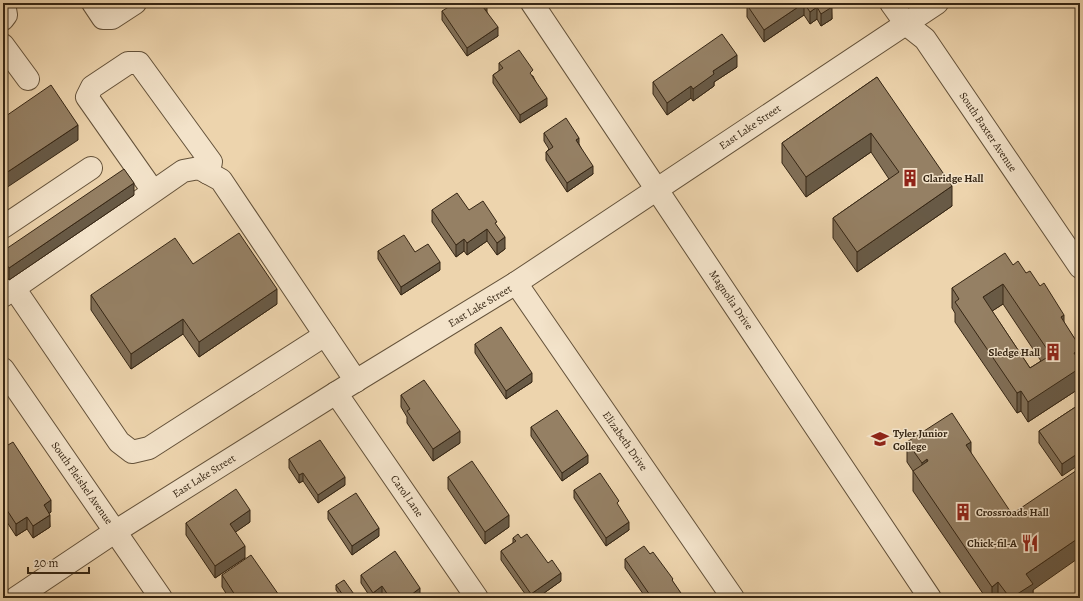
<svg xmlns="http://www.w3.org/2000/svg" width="1083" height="601" font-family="Alegreya,serif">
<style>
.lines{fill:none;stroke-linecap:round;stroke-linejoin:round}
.minor-casing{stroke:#64523a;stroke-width:24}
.minor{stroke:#f3e3ca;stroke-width:22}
.wall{fill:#806e56;stroke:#362614;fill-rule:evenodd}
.shaded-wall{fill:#685a46;stroke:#362614}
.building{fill:#958064;stroke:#362614;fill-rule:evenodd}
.labels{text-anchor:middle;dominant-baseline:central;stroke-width:3;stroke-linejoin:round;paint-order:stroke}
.street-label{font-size:11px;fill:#362614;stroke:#f3e3ca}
.poi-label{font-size:11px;font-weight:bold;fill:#362614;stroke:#f3e3ca;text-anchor:start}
</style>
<rect width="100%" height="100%" fill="#edd4ad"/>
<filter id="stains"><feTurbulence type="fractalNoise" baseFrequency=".005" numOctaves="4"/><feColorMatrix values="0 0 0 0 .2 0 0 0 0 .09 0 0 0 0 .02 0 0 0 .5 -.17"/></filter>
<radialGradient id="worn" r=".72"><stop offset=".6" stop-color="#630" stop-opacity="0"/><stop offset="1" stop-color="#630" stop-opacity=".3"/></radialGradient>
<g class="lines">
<g class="minor-casing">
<g id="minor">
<path d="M93,3l10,15h9l23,-15"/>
<path d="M532,3l398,595"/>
<path d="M891,3l15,21 19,15 155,228"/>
<path d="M3,19l3,-4 -2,-12"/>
<path d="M3,45l25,34"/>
<path d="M153,191l-66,-94 5,-10 36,-24h11l72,99 -3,11"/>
<path d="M3,227l88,-59"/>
<path d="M516,283l217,315"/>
<path d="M14,288l105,154 13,10 17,-4 176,-113"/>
<path d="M3,296l180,-125 16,-3 22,12 135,201"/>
<path d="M3,369l158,229"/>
<path d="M336,393l141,205"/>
<path d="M16,598l100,-67 220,-138 180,-110 421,-280"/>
</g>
</g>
<use href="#minor" class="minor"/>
</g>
<g class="wall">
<path d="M831,3l1,16 -11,7 -4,-7 -7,5 -6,-9 -40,27 -17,-25v-12z"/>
<path d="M442,11l45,1 11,24 -31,20 -25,-36z"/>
<path d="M499,63l34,13 14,30 -27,17 -27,-40v-8l6,-4z"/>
<path d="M737,67l-23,15v4l-21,15 -2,-3 -24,17 -14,-21v-12z"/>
<path d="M877,77l75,129 -95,66 -24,-34v-20l56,-39 -18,-27 -65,45 -24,-34v-20z"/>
<path d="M544,133l35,11 14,30 -26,18 -21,-32v-8l3,-3 -5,-8z"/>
<path d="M134,195l-125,85 -6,-9v-20z"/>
<path d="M432,210h37l28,16 8,23 -8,6 -10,-14 -20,14 -3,-4 -8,6 -24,-35z"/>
<path d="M378,251l37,1 25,18 -39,25 -23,-36z"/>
<path d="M193,264l84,40 -78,53 -16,-23 -52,35 -40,-59v-15z"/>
<path d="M1013,265l13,8 14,13 40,61v41l-52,34 -7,-11 -4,2 -62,-91v-9l-3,-5v-20zM1003,304l38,57 -11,7 -38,-57z"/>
<path d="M475,344l57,38 -26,17 -31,-46z"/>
<path d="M401,395l59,48 -27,18 -26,-38v-6l-6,-10z"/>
<path d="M1080,404l-18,72 -23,-33v-12z"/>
<path d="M531,427l57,36 -26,18 -31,-45z"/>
<path d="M907,442l64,11 62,137v8h-47l-73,-107v-20l-6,-9z"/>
<path d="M3,448l48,64 -2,1 1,14 -17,11 -6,-9 -11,7 -13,-20z"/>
<path d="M289,459l56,26 -27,18 -15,-22 -4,2 -10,-15z"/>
<path d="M448,477l61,50 -24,17 -37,-55z"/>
<path d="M574,490l45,17 10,23 -23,16 -32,-48z"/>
<path d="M328,511l51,25 -27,19 -24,-36z"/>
<path d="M250,522l-15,10 10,26 -30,20 -29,-43v-12z"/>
<path d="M513,538h8l40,43 -24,17h-9l-27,-38v-9l12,-8z"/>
<path d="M650,554l23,28 10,16h-37l-21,-30v-9z"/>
<path d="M222,575l59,23h-52l-7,-11z"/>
<path d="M361,575l59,22 -1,1h-34l-3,-3 -4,3h-7l-10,-15z"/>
<path d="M336,585l20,13h-14l-6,-8z"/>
</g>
<g class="shaded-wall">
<path d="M804,3v12l-40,27v-12z"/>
<path d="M827,3h4v4h1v12l-11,7v-12z"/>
<path d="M487,4v8l-4,-5z"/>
<path d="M817,7v12l-7,5v-12z"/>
<path d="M498,27v9l-31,20v-8z"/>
<path d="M737,55v12l-23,15v4l-21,15v-12l20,-18z"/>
<path d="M691,86v12l-24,17v-12z"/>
<path d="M547,98v8l-27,17v-8z"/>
<path d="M7,107v12l-4,3v-12z"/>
<path d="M78,125v15l-75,50v-15z"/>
<path d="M871,133v19l-65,45v-20z"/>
<path d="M579,138v8l-3,-6z"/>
<path d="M593,166v8l-26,18v-9z"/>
<path d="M134,183v12l-125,85v-12z"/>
<path d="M952,186v20l-95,66v-20z"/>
<path d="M487,229v12l-20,14v-12z"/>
<path d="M505,237v12l-8,6v-12z"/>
<path d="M464,239v12l-8,6v-12z"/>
<path d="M440,262v8l-39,25v-8z"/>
<path d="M1003,284v20l-20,13v-20z"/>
<path d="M277,289v15l-78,53v-15z"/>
<path d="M1064,315v20l-3,-18z"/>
<path d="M183,319v15l-52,35v-15z"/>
<path d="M1080,349v39l-52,34v-20l46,-49z"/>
<path d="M532,373v9l-26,17v-8z"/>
<path d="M1021,391v20l-4,2v-20z"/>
<path d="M460,431v12l-27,18v-12z"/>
<path d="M971,442v20l-5,-17z"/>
<path d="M1080,452v12l-18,12v-12z"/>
<path d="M588,455v8l-26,18v-8z"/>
<path d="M927,459v20l-5,4v-20z"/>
<path d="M303,473v8l-4,2v-8z"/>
<path d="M345,477v8l-27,18v-8z"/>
<path d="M51,500v12l-7,5v-12z"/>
<path d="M250,510v12l-20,14v-12z"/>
<path d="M50,515v12l-17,11v-12z"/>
<path d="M509,515v12l-24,17v-12z"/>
<path d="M27,517v12l-11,7v-12z"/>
<path d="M629,522v8l-23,16v-8z"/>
<path d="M379,528v8l-27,19v-9z"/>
<path d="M1080,537v20l-47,33v8h-22l15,-24z"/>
<path d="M245,546v12l-30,20v-12z"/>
<path d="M561,573v8l-24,17h-6v-4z"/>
<path d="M998,582v16h-6v-11z"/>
<path d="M382,586v9l-4,3h-5v-5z"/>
<path d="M420,588v9l-1,1h-12z"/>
</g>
<g class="building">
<path d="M455,3h32v1l-4,3 15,20 -31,21 -25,-37z"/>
<path d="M749,3h81l2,4 -11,7 -4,-7 -7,5 -6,-9 -40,27 -17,-25z"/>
<path d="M722,34l15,21 -24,16 1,3 -21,15 -2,-3 -24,17 -14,-21z"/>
<path d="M519,50l14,20 -3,3 17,25 -27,17 -27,-40 10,-7 -4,-5z"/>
<path d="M877,77l75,109 -95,66 -24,-34 66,-46 -28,-39 -65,44 -24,-34z"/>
<path d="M51,85l27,40 -75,50v-57z"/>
<path d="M3,101l4,6 -4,3z"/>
<path d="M566,118l13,20 -3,2 17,26 -26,17 -21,-31 7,-5 -9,-14z"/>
<path d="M124,169l10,14 -125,85 -6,-9v-8z"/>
<path d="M457,193l12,17 14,-9 14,21 -2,1 10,14 -8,6 -10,-14 -20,14 -3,-4 -8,6 -24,-35z"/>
<path d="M239,233l38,56 -78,53 -16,-23 -52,35 -40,-59 84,-57 18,26z"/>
<path d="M404,235l11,17 13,-8 12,18 -39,25 -23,-36z"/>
<path d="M1005,253l8,12 5,-4 8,12 4,-2 10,15 4,-3 20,32 -3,2 19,30v2l-6,4 6,9v6l-52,34 -7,-11 -4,2 -62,-91 4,-3 -7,-11zM1003,284l48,71 -21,13 -47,-71z"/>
<path d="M501,327l31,46 -26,18 -31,-47z"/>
<path d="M424,380l36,51 -27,18 -26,-38 3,-2 -9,-14z"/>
<path d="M1080,404v48l-18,12 -23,-33z"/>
<path d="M557,410l31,45 -26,18 -31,-46z"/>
<path d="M952,413l19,29 -5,3 46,69 68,-46v69l-54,37 7,10 -22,14h-1l-12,-16 -6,5 -79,-116 15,-10 -1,-2 -5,4 -15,-21z"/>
<path d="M320,440l25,37 -27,18 -15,-22 -4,2 -10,-16z"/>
<path d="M13,442l38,58 -7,5 6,10 -17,11 -6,-9 -11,7 -13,-20v-56z"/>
<path d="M472,461l37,54 -24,17 -37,-55z"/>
<path d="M600,473l19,28 -2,2 12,19 -23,16 -32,-48z"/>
<path d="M236,489l14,21 -20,14 15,22 -30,20 -29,-43z"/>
<path d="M356,493l23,35 -27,18 -24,-35z"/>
<path d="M518,534l3,4 6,-4 21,29 4,-3 9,13 -30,21 -30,-43 15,-10 -3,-3z"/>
<path d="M644,546l6,8 3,-2 20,27 -1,1 11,16 -4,2h-27l-27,-39z"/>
<path d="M395,551l25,37 -13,10h-17l-8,-12 -9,7 -12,-18z"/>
<path d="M251,555l30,43h-44l-15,-23z"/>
<path d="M344,580l12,17 -1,1h-10l-9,-13z"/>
<path d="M572,595l2,3h-6z"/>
</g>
<defs>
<g id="building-bare" transform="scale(1.38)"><path d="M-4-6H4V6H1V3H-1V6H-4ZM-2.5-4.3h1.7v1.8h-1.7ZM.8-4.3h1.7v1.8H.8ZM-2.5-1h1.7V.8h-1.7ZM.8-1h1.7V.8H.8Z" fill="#8f2418" stroke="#f3e3ca" stroke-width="2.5" paint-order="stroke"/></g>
<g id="university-bare" transform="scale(1.38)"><path d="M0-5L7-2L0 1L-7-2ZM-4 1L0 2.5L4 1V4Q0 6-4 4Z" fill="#8f2418" stroke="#f3e3ca" stroke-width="2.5" paint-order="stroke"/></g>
<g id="restaurant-bare" transform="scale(1.38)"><path d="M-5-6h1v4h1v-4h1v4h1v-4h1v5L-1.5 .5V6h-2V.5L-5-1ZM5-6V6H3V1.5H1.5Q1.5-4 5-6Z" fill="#8f2418" stroke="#f3e3ca" stroke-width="2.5" paint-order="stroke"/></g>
</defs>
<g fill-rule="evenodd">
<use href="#building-bare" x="910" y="178"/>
<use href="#building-bare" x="1053" y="352"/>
<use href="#university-bare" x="880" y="439"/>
<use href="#building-bare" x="963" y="512"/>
<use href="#restaurant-bare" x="1030" y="543"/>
</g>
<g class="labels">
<g class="street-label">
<text transform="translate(750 127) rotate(-34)">East Lake Street</text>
<text transform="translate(988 132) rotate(56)">South Baxter Avenue</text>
<text transform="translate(731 300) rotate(56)">Magnolia Drive</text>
<text transform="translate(480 306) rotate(-31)">East Lake Street</text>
<text transform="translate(625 441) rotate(55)">Elizabeth Drive</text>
<text transform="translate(204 476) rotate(-32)">East Lake Street</text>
<text transform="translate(82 483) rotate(55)">South Fleishel Avenue</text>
<text transform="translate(407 496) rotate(55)">Carol Lane</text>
</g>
<g class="poi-label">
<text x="923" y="178">Claridge Hall</text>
<text x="1040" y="352" text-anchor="end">Sledge Hall</text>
<text x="893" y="433">Tyler Junior<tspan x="893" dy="13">College</tspan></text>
<text x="976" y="512">Crossroads Hall</text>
<text x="1017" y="543" text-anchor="end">Chick-fil-A</text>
</g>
</g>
<rect width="1083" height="601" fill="none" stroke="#edd4ad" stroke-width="16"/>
<rect x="4" y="4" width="1075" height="593" fill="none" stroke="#362614" stroke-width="2"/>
<rect x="8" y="8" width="1067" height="585" fill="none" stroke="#362614"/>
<path d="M28 567v6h61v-6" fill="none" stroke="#362614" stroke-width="2"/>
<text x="34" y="567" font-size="12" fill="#362614" stroke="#f3e3ca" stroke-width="3" paint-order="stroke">20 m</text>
<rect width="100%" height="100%" filter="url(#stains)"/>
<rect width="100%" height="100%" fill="url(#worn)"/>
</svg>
